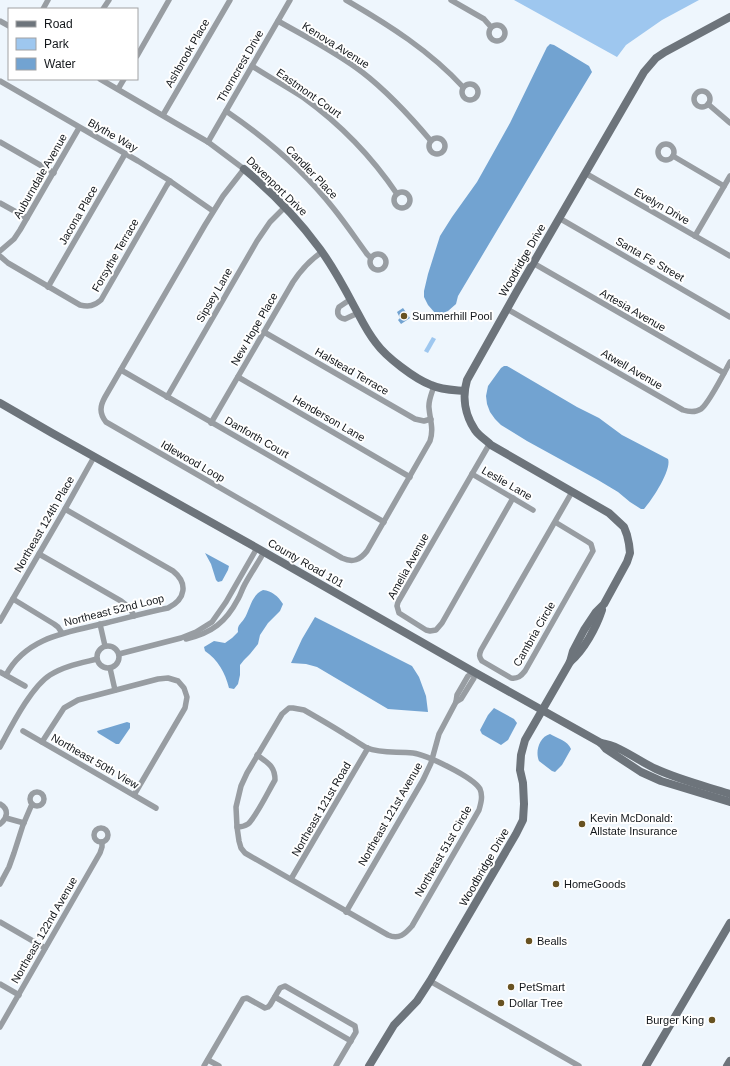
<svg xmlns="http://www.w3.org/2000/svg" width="730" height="1066" font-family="Helvetica,sans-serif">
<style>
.green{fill:#9ec7ef}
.water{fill:#72a3d1}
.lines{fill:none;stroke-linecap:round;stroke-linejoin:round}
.street{stroke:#989da2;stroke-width:5.5}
.secondary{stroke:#6d747b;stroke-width:8}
.poi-dot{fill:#685221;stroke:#fff;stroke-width:1.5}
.labels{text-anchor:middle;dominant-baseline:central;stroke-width:4;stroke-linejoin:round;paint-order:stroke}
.street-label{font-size:11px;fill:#13171b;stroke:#fff}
.poi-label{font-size:11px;fill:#13171b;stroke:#fff;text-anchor:start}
</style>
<rect width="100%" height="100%" fill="#eef6fd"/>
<g class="green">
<path d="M514,0h185l-37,20 -36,25 -9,12z"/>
<path d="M432,337l4,2 -8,14 -4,-2z"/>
</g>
<g class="water">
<path d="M550,44l4,1 35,21 3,6 -35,58 -99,166 -2,8 -8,7 -8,3 -5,-1 -7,-8 -4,-8v-6l4,-17 12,-38 12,-19 25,-35 33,-59 37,-76z"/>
<path d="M403,308l7,10 -9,6 -3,-4 2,-2 -3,-6z"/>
<path d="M504,366h3l70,41 22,11 23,17 46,24c4,11 -16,41 -24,50h-3l-11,-7 -12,-10 -20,-12 -71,-39 -26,-16 -6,-6 -5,-7 -3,-8 -1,-8 2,-10 13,-18z"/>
<path d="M205,553l24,13 -1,4 -6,11 -4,1 -2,-2 -5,-16z"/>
<path d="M263,590c9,1 15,6 20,14l-3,7 -12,12 -8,12 -2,9 -8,10 -6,6 -4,5v10l-2,9 -4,5 -5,-1c-4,-16 -11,-28 -24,-37l-1,-4 10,-6 11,2 7,-5 6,-6c-1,-7 3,-8 6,-13 6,-9 7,-24 19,-29z"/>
<path d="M315,617l97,49 7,11 7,19 2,16 -40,-3 -71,-42 -11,-3 -15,-1 11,-24z"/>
<path d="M494,708l20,11 3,4 -9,17 -7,5 -19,-11 -2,-4 8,-15z"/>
<path d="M127,722l3,1v5l-11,16h-3l-18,-11 -1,-2z"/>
<path d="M550,734c7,4 18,7 21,15l-9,16 -7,7 -3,-1 -13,-10c-4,-9 0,-24 11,-27z"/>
</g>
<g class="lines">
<g class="street">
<path d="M346,0c43,25 84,51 117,87"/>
<path d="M451,0l33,19 7,8"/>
<path d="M43,9l5,-9"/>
<path d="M103,9l6,-9"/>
<path d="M0,21l9,5"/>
<path d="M278,21c28,16 58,31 84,51 26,20 48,44 69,69"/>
<circle cx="497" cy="33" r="8"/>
<path d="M137,56l32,-56"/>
<path d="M252,66c17,11 35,21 52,32 36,26 68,59 93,96"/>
<path d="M100,79l108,63 36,27 -21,27 -18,29 -100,172c-5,9 -6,16 1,25l236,136c11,5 18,2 25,-7l63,-110c4,-12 0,-21 -1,-33 -1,-7 3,-15 5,-22"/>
<path d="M0,81l138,80 29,18 46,32"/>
<circle cx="470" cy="92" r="8"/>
<path d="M118,89l6,-10"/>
<circle cx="702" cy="99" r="8"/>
<path d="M708,104l22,19"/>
<path d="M226,111c41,28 78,60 108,98 12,15 22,30 33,45l4,4"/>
<path d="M163,115l67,-115"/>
<circle cx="437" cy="146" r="8"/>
<path d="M0,142l54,31"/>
<path d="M208,142l82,-142"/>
<circle cx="666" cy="152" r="8"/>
<path d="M673,156l51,30"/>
<path d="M585,173l145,83"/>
<circle cx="402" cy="200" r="8"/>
<path d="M0,203l27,15"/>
<path d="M559,218l171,99"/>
<path d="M695,236l35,-60"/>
<path d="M0,251l14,-12 6,-9 59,-102"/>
<circle cx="378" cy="262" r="8"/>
<path d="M0,256l8,7 72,42c9,2 14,1 21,-5l66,-115 3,-4"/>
<path d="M533,263l191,110"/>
<path d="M48,287l77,-133"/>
<path d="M351,299l-12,8c-3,6 -1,11 6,12l13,-6"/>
<path d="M507,309l176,101c6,2 12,3 18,-1 8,-6 23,-36 29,-47"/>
<path d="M264,332l151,87 9,2 7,-2"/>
<path d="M121,370l263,152"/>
<path d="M238,377l172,100"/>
<path d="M167,397l90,-156 13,-19 15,-15"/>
<path d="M211,423l82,-141c8,-12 17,-22 29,-30"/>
<path d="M490,443l-92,159 -1,4 2,7 27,17 4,1 6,-1 6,-7 71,-125"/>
<path d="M472,474l61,36"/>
<path d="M555,522l33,20 3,2 2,7 -68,120c-4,5 -7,8 -14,7l-29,-17c-3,-4 -3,-6 -1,-11l91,-158"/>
<path d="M39,554l82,47 9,7 4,8"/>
<path d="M13,599l41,25 4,3 4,6"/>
<path d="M0,621l65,-112 29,-52"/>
<path d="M100,624l5,22"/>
<path d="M186,639c26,-6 40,-17 52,-40 3,-5 4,-10 7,-15 6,-11 13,-21 19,-32"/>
<circle cx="108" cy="657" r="11"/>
<path d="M119,654l62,-16 15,-6 16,-10 14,-20 31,-54"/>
<path d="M110,668l5,22"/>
<path d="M0,672l25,14"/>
<path d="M6,675c20,-38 62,-43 100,-52 21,-5 41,-11 62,-15 18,-9 20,-25 5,-37l-108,-62"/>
<path d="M456,702l5,-3 13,-21v-6"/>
<path d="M289,708h4l11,2c14,8 28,16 42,25 7,4 14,9 21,13 14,6 31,3 46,5 14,2 60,24 67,36 3,7 1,14 -1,21l-67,116c-7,8 -13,14 -24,9l-143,-82 -4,-5 -2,-7 -2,-14 -1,-20 5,-21 6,-13 35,-59z"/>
<path d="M23,731l133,77"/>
<path d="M42,742l22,-34 14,-8 80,-21 10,-1 10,3 6,7 3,9 -2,11 -51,87"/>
<path d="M0,747c11,-20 31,-60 50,-72 14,-9 31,-12 47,-16"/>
<circle cx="37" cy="799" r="7"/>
<path d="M0,804c9,5 8,14 0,20"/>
<path d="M6,818l18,5"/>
<path d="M237,827c4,0 8,-1 11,-3 8,-7 21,-34 27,-44 0,-14 -7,-17 -18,-25"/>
<circle cx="101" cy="835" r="7"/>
<path d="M291,879l77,-131"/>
<path d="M0,884l9,-17 5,-14 9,-28 9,-21"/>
<path d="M346,912l77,-132 8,-17 8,-29 17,-32 1,-7 11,-19 6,-4"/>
<path d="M0,922l45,26"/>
<path d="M430,981l149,85"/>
<path d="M0,984l19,11"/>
<path d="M275,997l76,44"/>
<path d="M0,1027l100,-174 2,-6v-5"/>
<path d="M208,1060l11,6"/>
<path d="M204,1066l39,-67 4,-1 18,10 3,-1 2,-2 10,-17 5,-2 70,40 1,6 -20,34"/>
</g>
<g class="secondary">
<path d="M244,169c28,23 54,50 76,80 13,18 24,38 34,57 7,13 13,26 22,37 10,14 39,36 55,42 11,5 23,5 33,6"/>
<path d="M0,403l52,30 205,115 217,124 127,71 5,6 35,23 20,9 69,21"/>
<path d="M570,662c14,-12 26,-34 32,-52"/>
<path d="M601,743c20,3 37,18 55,26 24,11 49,17 74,25"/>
<path d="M369,1066l25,-41 23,-24 13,-20 86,-147 7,-14 1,-16 -1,-21 -3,-13 1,-15 4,-15 45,-78 3,-11 11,-21 12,-18 8,-8 23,-42 3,-9 -1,-9 -2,-9 -3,-8 -15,-14 -118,-68c-5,-5 -12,-9 -16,-15 -10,-15 -13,-33 -8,-50l50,-89 127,-219 12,-14 9,-6 65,-35"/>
<path d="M646,1066l84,-143"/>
<path d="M727,1066l3,-5"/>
</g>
</g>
<g class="poi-dot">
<circle cx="404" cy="316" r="4"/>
<circle cx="582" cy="824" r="4"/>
<circle cx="556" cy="884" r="4"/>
<circle cx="529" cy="941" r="4"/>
<circle cx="511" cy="987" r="4"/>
<circle cx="501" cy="1003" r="4"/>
<circle cx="712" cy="1020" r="4"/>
</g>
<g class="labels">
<g class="street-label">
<text transform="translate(336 45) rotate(32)">Kenova Avenue</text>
<text transform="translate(187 53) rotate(-60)">Ashbrook Place</text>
<text transform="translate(240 66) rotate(-60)">Thorncrest Drive</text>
<text transform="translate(309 93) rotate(35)">Eastmont Court</text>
<text transform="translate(113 135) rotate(30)">Blythe Way</text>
<text transform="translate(312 172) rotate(46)">Candler Place</text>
<text transform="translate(40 176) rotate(-60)">Auburndale Avenue</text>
<text transform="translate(277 186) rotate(44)">Davenport Drive</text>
<text transform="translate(662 206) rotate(30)">Evelyn Drive</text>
<text transform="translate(78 215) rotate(-60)">Jacona Place</text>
<text transform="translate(115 255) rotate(-60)">Forsythe Terrace</text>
<text transform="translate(650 259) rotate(30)">Santa Fe Street</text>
<text transform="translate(522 260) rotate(-60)">Woodridge Drive</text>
<text transform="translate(214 295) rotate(-60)">Sipsey Lane</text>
<text transform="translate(633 310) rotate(30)">Artesia Avenue</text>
<text transform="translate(254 329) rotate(-60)">New Hope Place</text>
<text transform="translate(632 369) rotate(30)">Atwell Avenue</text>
<text transform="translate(352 371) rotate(30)">Halstead Terrace</text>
<text transform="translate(329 418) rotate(30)">Henderson Lane</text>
<text transform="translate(257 437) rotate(30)">Danforth Court</text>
<text transform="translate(193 461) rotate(30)">Idlewood Loop</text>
<text transform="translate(507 483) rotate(30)">Leslie Lane</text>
<text transform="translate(44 524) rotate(-60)">Northeast 124th Place</text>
<text transform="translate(306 563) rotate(30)">County Road 101</text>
<text transform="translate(408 566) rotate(-61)">Amelia Avenue</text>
<text transform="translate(114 610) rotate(-14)">Northeast 52nd Loop</text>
<text transform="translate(534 634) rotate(-60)">Cambria Circle</text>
<text transform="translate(95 761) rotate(30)">Northeast 50th View</text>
<text transform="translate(321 809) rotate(-60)">Northeast 121st Road</text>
<text transform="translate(390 814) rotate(-60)">Northeast 121st Avenue</text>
<text transform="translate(443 851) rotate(-60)">Northeast 51st Circle</text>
<text transform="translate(484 867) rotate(-60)">Woodbridge Drive</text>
<text transform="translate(44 930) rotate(-60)">Northeast 122nd Avenue</text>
</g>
<g class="poi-label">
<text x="412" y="316">Summerhill Pool</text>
<text x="590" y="818">Kevin McDonald:<tspan x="590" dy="13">Allstate Insurance</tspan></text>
<text x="564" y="884">HomeGoods</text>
<text x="537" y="941">Bealls</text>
<text x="519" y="987">PetSmart</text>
<text x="509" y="1003">Dollar Tree</text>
<text x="704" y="1020" text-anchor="end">Burger King</text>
</g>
</g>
<rect x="8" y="8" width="130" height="72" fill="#ffffff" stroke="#a1a2a4"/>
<rect x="16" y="21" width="20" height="6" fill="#6d747b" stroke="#a1a2a4"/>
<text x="44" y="28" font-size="12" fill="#13171b">Road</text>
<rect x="16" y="38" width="20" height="12" fill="#9ec7ef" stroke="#a1a2a4"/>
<text x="44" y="48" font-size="12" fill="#13171b">Park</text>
<rect x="16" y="58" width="20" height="12" fill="#72a3d1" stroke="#a1a2a4"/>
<text x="44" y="68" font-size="12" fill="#13171b">Water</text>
</svg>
